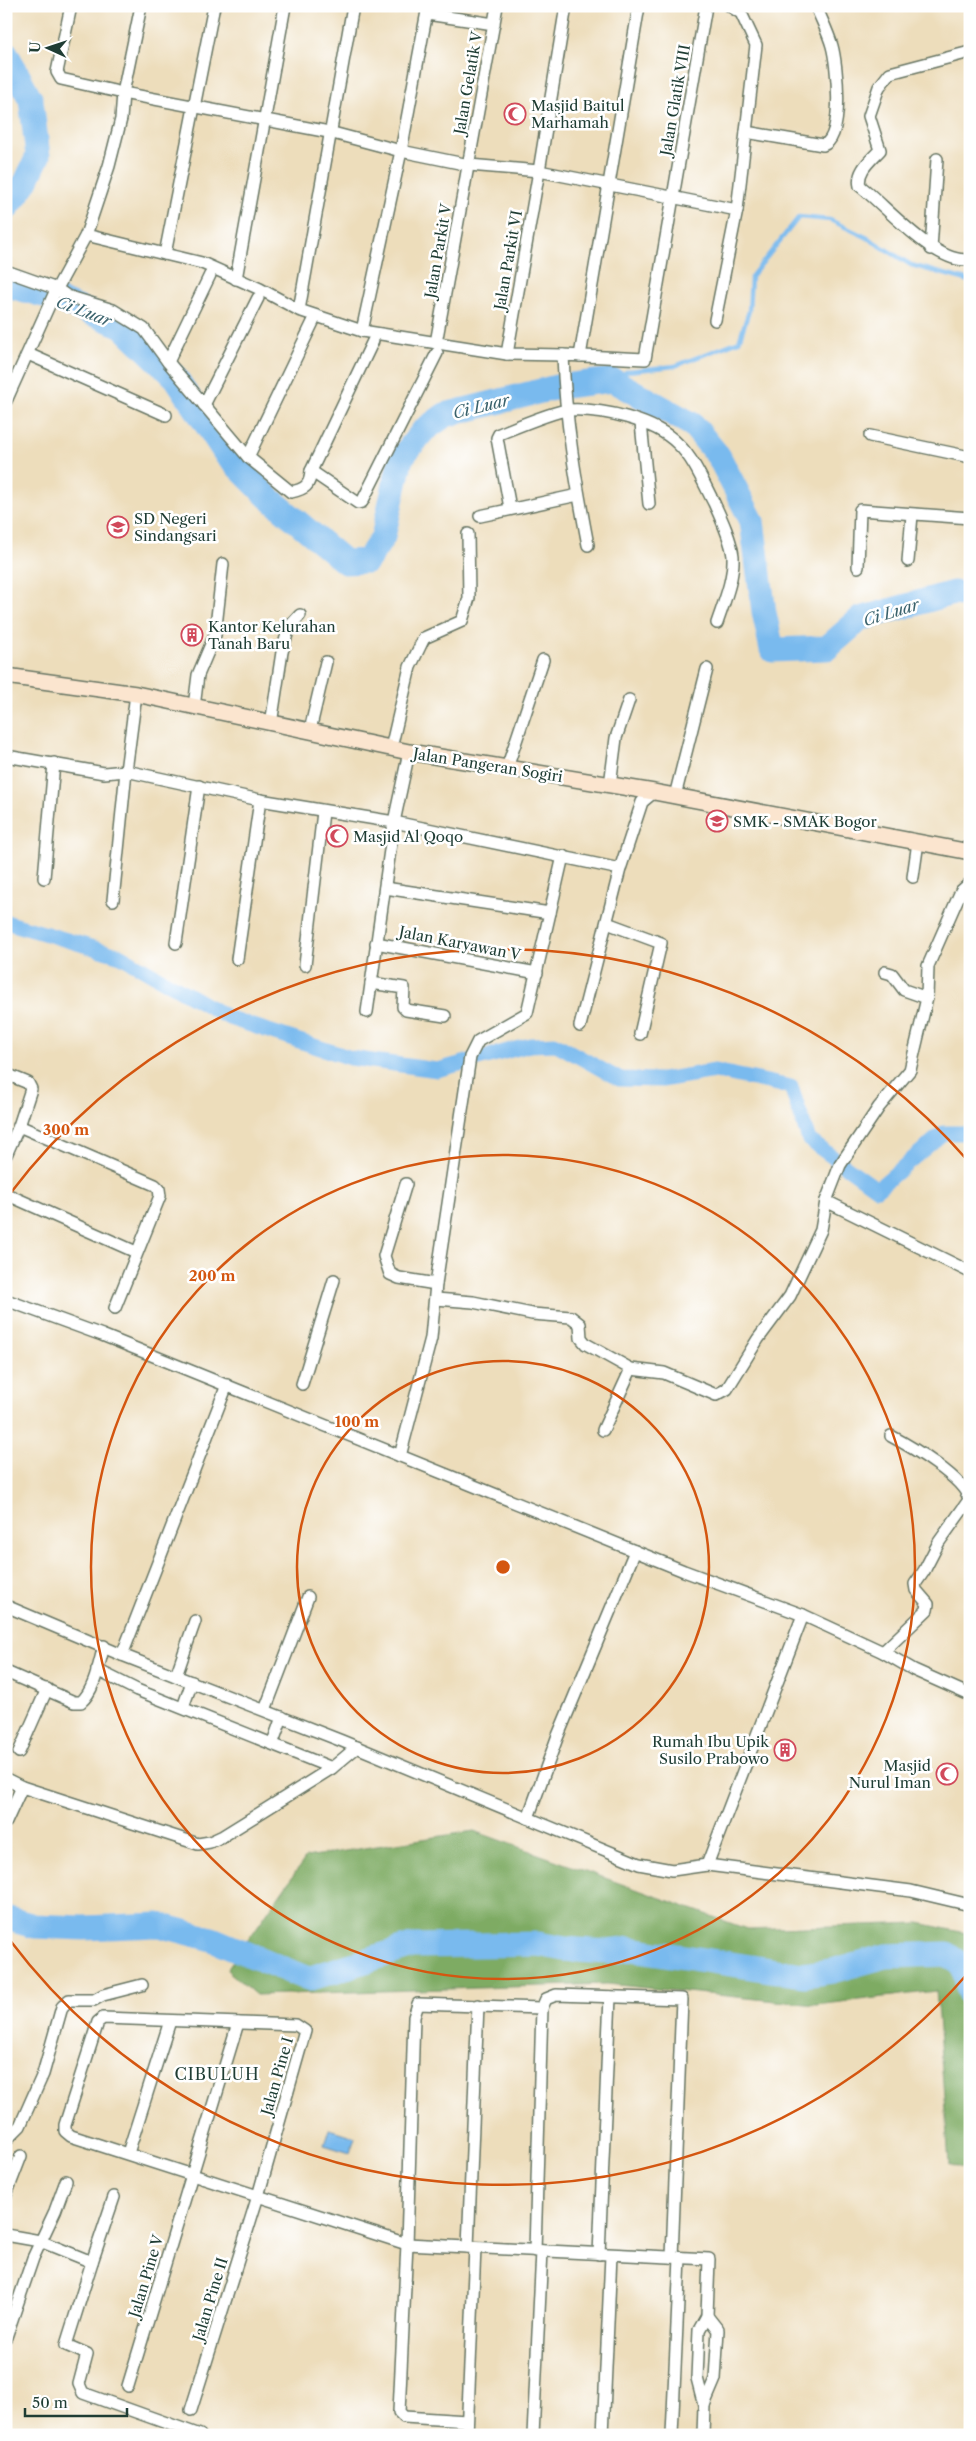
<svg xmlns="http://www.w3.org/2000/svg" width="976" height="2441" font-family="'Libre Caslon Text',serif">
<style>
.forest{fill:#7eab63;stroke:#4e744c}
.water{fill:#79baee;stroke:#4c7c91}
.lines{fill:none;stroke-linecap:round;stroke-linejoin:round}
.stream{stroke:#79baee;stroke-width:4.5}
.canal{stroke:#79baee;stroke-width:15}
.river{stroke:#79baee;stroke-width:25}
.street-casing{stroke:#677563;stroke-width:14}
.secondary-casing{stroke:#677563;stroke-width:18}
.street{stroke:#fff;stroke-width:11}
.secondary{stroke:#fbe5cf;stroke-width:15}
.ring{fill:none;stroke:#d45610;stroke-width:2.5}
.labels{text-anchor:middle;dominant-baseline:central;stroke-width:5;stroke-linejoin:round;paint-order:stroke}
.street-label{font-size:15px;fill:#1f3d34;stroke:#fff}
.poi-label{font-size:15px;fill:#1f3d34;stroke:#fff;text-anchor:start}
.water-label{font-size:16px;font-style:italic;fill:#3a626c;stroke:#fff}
.neighbourhood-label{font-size:16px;letter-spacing:1px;fill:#1f3d34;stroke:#fff}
.centre{fill:#d45610;stroke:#fff;stroke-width:2.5}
.ring-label{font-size:15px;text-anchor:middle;font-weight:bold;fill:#d45610;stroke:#fff;stroke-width:5;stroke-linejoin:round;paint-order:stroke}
</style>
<rect width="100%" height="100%" fill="#fff"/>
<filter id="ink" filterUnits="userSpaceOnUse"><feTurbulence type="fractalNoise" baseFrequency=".02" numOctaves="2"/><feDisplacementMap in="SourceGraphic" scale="10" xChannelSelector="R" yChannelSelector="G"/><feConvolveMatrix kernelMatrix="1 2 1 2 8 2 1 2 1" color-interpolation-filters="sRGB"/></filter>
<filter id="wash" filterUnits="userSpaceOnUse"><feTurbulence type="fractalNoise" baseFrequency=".0096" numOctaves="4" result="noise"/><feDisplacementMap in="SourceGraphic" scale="20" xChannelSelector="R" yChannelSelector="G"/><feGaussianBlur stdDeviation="1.12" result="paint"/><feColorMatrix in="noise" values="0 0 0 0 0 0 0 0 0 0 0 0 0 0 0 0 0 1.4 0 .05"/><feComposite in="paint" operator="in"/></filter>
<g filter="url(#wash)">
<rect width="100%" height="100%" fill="#edddbb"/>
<path class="forest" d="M474,1831l273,98 172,-6 51,11v240l-21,-11 -13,-172 -120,14 -209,-21 -351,11 -29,-25 79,-113z"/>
<path class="water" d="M329,2129l26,8 -5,16 -26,-8z"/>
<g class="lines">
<path class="stream" d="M612,380l16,-9 47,-5 64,-25 10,-30 2,-34 48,-60 31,3 36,17 45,28 59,16"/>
<path class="canal" d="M6,922l115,34 108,62 122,40 86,12 93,-25 26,-1 63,35 43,1 53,-9 76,16 18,53 68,49 66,-56h27"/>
<g class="river">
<path d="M6,53l25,47 7,56 -12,26 -20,27"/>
<path d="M6,285l48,13 68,28 54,52 51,78 40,40 78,66 22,-1 16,-24 18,-79 23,-28 21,-15 112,-28 55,-7 81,45 26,32 33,64 12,91 8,38 55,-2 33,-29 93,-26 17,2"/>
<path d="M6,1918l28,8 50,2 75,-3 53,14 96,40 104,-33 126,-2 27,5 26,2 18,1 22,-3 172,26 29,-4 54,-15 61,-2 10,7 7,8 6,26"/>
</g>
</g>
</g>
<g filter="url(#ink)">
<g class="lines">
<g class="street-casing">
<g id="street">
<path d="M71,6l-14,66 4,7 62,14 206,39 72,19 68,14 70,6 198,39"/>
<path d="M427,14l67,10"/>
<path d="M970,52l-80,21 -11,14 -10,29 11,34c-9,10 -24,21 -20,36 25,19 78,81 110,73"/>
<path d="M746,132l77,13c22,-7 14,-81 9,-99 -4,-14 -11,-27 -16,-40"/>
<path d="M86,235l116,28 58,26 39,21 63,21 145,23 56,1"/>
<path d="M931,249l6,-90"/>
<path d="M165,254l49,-248"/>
<path d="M6,271l51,18 10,7 46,14 31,19 24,33 80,95 43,35c14,-3 19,-6 20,-21l47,32 4,-1 75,-149"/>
<path d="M236,279l49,-273"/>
<path d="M299,310l54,-304"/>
<path d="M715,320l22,-110 19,-165 -15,-32 -11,-7"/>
<path d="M362,331l39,-180 27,-145"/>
<path d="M436,343l61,-337"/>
<path d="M28,354l138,61"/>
<path d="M507,354l32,-183 27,-165"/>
<path d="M580,356l59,-350"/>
<path d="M168,362l42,-87"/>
<path d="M6,401l49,-109 31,-57 23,-69 12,-47 2,-26 18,-87"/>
<path d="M204,405l54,-107"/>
<path d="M641,423l8,81"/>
<path d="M870,436l100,21"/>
<path d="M248,457l66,-137"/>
<path d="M311,471l62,-130"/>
<path d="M510,508l-13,-70 2,-4c15,-6 55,-23 69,-24 33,-2 87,10 110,34 16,15 26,40 36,59 7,15 17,36 19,53 1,23 -9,46 -16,67"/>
<path d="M480,516l98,-21"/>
<path d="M588,545c-12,-63 -23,-126 -25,-190l82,4 61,-353"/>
<path d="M908,561l4,-46"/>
<path d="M858,567l2,-57 110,8"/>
<path d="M194,707l4,-32 17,-40 8,-71"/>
<path d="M271,724l11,-72 7,-25 11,-12"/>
<path d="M310,730l16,-68"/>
<path d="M391,748l19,-81 14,-29 38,-17 7,-23 -1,-64"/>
<path d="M6,756l98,17 22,-2 134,29 134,22 226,47"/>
<path d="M507,768l36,-108"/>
<path d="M610,785l6,-47 13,-38"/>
<path d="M675,796l32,-127"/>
<path d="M913,877l5,-35"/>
<path d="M44,878l10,-115"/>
<path d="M385,888l165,25"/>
<path d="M113,900l13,-129 10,-77"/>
<path d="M607,923l54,20 -21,91"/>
<path d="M176,943l23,-157"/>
<path d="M376,943l161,30"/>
<path d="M237,959l23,-159"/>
<path d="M305,965l18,-153"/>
<path d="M885,972l7,2 12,16 23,8"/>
<path d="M371,983l33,5 -1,19 3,3 39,6"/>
<path d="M367,1012l27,-190 15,-70"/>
<path d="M580,1026l40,-157 22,-67 12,-10"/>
<path d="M6,1074l22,9 3,6 -12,37 -13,29"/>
<path d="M19,1126l136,59 4,4 1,7 -45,112"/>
<path d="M406,1184l-22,72 6,18 9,4 37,6"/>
<path d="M6,1194l130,58"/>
<path d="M826,1201l144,71"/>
<path d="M436,1299l37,3 59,12 39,3 9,7 1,14 5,6 45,25 33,4 52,22 11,-6 31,-50 32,-43 31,-66 5,-29 14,-36 39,-58 31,-37 17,-72 1,-32 33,-75 9,-8"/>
<path d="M6,1300l96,35 582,236 119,44 80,37 31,18 56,25"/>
<path d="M302,1384l32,-104"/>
<path d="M603,1430l28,-61"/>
<path d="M400,1456l31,-118 5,-54 34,-227 8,-16 49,-28 36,-157"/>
<path d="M6,1606l116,49 220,86 297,123 33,6 35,-5 204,26 59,14"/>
<path d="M883,1652l44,-42 1,-6 -12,-14 -1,-6 9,-13 15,-29 30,-42c-3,-21 -59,-54 -78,-64"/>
<path d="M122,1655l105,-270"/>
<path d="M97,1670l40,20 195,78"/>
<path d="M6,1672l68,30h7c14,-12 18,-39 23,-56"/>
<path d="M176,1676l19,-55"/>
<path d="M183,1707l9,-25"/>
<path d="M265,1710l43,-113"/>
<path d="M273,1742l9,-25"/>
<path d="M19,1752l28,-63"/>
<path d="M6,1779l16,8 176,57 12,-2 13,-6 109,-68 25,-21"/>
<path d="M528,1818l29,-80 78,-187"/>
<path d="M6,1822l16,-35"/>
<path d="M707,1865l96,-250"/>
<path d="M6,2140l14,-14 23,-52 19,-67 7,-7h25l9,-5 39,-10"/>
<path d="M128,2153l42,-132"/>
<path d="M6,2195l15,-39"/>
<path d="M6,2235l34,6 52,21 -26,83 21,9 -8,30 4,9 117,42"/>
<path d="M468,2247l10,-242"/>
<path d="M535,2251l7,-243"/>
<path d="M599,2254l11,-257"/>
<path d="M92,2262l22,-65"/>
<path d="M6,2337l27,-79 22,-47 11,-30"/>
<path d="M128,2386l110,-363"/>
<path d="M704,2405l11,-26 3,-49 -11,-14"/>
<path d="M191,2410l67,-214 47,-165 -9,-6 -193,-7 -5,4 -33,103v6l6,5 336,108 302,15 -2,57 -8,14 -2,48 7,27 -1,30"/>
<path d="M467,2421l-63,-4 -5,-5 8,-168 7,-227 4,-13 124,4 4,-9 10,-4 126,4 -10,258"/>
<path d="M467,2435l8,-187"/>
<path d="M533,2435l9,-184"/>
<path d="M603,2435l8,-180"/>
<path d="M672,2435l8,-177"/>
</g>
</g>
<g class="secondary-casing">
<path id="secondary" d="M6,676l130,18 273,58 245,40 316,60"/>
</g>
<use href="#street" class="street"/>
<use href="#secondary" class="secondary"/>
</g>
</g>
<g class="ring">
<circle cx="503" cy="1567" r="206"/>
<circle cx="503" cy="1567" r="412"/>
<path d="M969 1972A618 618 0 0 1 9 1939M9 1195A618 618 0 0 1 969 1162"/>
</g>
<defs>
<g id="mosque-ring" transform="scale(1.125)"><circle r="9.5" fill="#fff" stroke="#d1495b" stroke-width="1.5"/><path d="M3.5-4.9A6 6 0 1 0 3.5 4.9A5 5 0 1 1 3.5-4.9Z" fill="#d1495b"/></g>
<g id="school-ring" transform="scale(1.125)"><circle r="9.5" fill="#fff" stroke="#d1495b" stroke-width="1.5"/><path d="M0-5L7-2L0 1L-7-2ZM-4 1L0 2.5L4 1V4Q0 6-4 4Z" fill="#d1495b"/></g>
<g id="building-ring" transform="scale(1.125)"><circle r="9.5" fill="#fff" stroke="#d1495b" stroke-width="1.5"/><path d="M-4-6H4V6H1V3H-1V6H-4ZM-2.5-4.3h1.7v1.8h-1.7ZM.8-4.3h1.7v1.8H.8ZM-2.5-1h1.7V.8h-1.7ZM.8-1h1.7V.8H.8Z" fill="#d1495b"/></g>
</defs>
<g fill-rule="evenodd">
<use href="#mosque-ring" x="515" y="114"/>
<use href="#school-ring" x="118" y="527"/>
<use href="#building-ring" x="192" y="635"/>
<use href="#school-ring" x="717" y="821"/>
<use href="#mosque-ring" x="337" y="836"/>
<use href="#building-ring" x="785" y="1750"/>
<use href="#mosque-ring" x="947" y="1774"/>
</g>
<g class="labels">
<g class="street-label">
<text transform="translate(468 83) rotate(-80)">Jalan Gelatik V</text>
<text transform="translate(675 100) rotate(-80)">Jalan Glatik VIII</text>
<text transform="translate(438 251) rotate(-80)">Jalan Parkit V</text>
<text transform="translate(508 260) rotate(-80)">Jalan Parkit VI</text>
<text transform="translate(488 765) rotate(9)">Jalan Pangeran Sogiri</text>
<text transform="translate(460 943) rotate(11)">Jalan Karyawan V</text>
<text transform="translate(277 2076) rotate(-74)">Jalan Pine I</text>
<text transform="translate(146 2276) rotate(-73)">Jalan Pine V</text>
<text transform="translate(210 2299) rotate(-73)">Jalan Pine II</text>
</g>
<g class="poi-label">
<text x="531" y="105">Masjid Baitul<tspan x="531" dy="17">Marhamah</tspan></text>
<text x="134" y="518">SD Negeri<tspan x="134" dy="17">Sindangsari</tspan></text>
<text x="208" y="626">Kantor Kelurahan<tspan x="208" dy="17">Tanah Baru</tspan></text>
<text x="733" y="821">SMK - SMAK Bogor</text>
<text x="353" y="836">Masjid Al Qoqo</text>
<text x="769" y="1741" text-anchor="end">Rumah Ibu Upik<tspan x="769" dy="17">Susilo Prabowo</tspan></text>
<text x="931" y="1765" text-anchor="end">Masjid<tspan x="931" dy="17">Nurul Iman</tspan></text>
</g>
<g class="water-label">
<text transform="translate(84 311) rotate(21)">Ci Luar</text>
<text transform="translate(481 406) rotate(-14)">Ci Luar</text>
<text transform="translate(891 612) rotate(-17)">Ci Luar</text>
</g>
<g class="neighbourhood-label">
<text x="217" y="2074">CIBULUH</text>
</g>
</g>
<circle cx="503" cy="1567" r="8" class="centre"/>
<g class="ring-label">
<text x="66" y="1135">300 m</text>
<text x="212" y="1281">200 m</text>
<text x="357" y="1427">100 m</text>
</g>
<rect width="976" height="2441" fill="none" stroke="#fff" stroke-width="25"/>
<g transform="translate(48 48) rotate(273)" stroke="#ffffff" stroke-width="4" paint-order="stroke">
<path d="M0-4L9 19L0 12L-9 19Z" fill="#1f3d34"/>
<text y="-8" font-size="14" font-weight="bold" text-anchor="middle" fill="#1f3d34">U</text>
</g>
<path d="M25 2408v8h102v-8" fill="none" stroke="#1f3d34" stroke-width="2.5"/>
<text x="32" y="2408" font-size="15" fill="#1f3d34" stroke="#ffffff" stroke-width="4" paint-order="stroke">50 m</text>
</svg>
